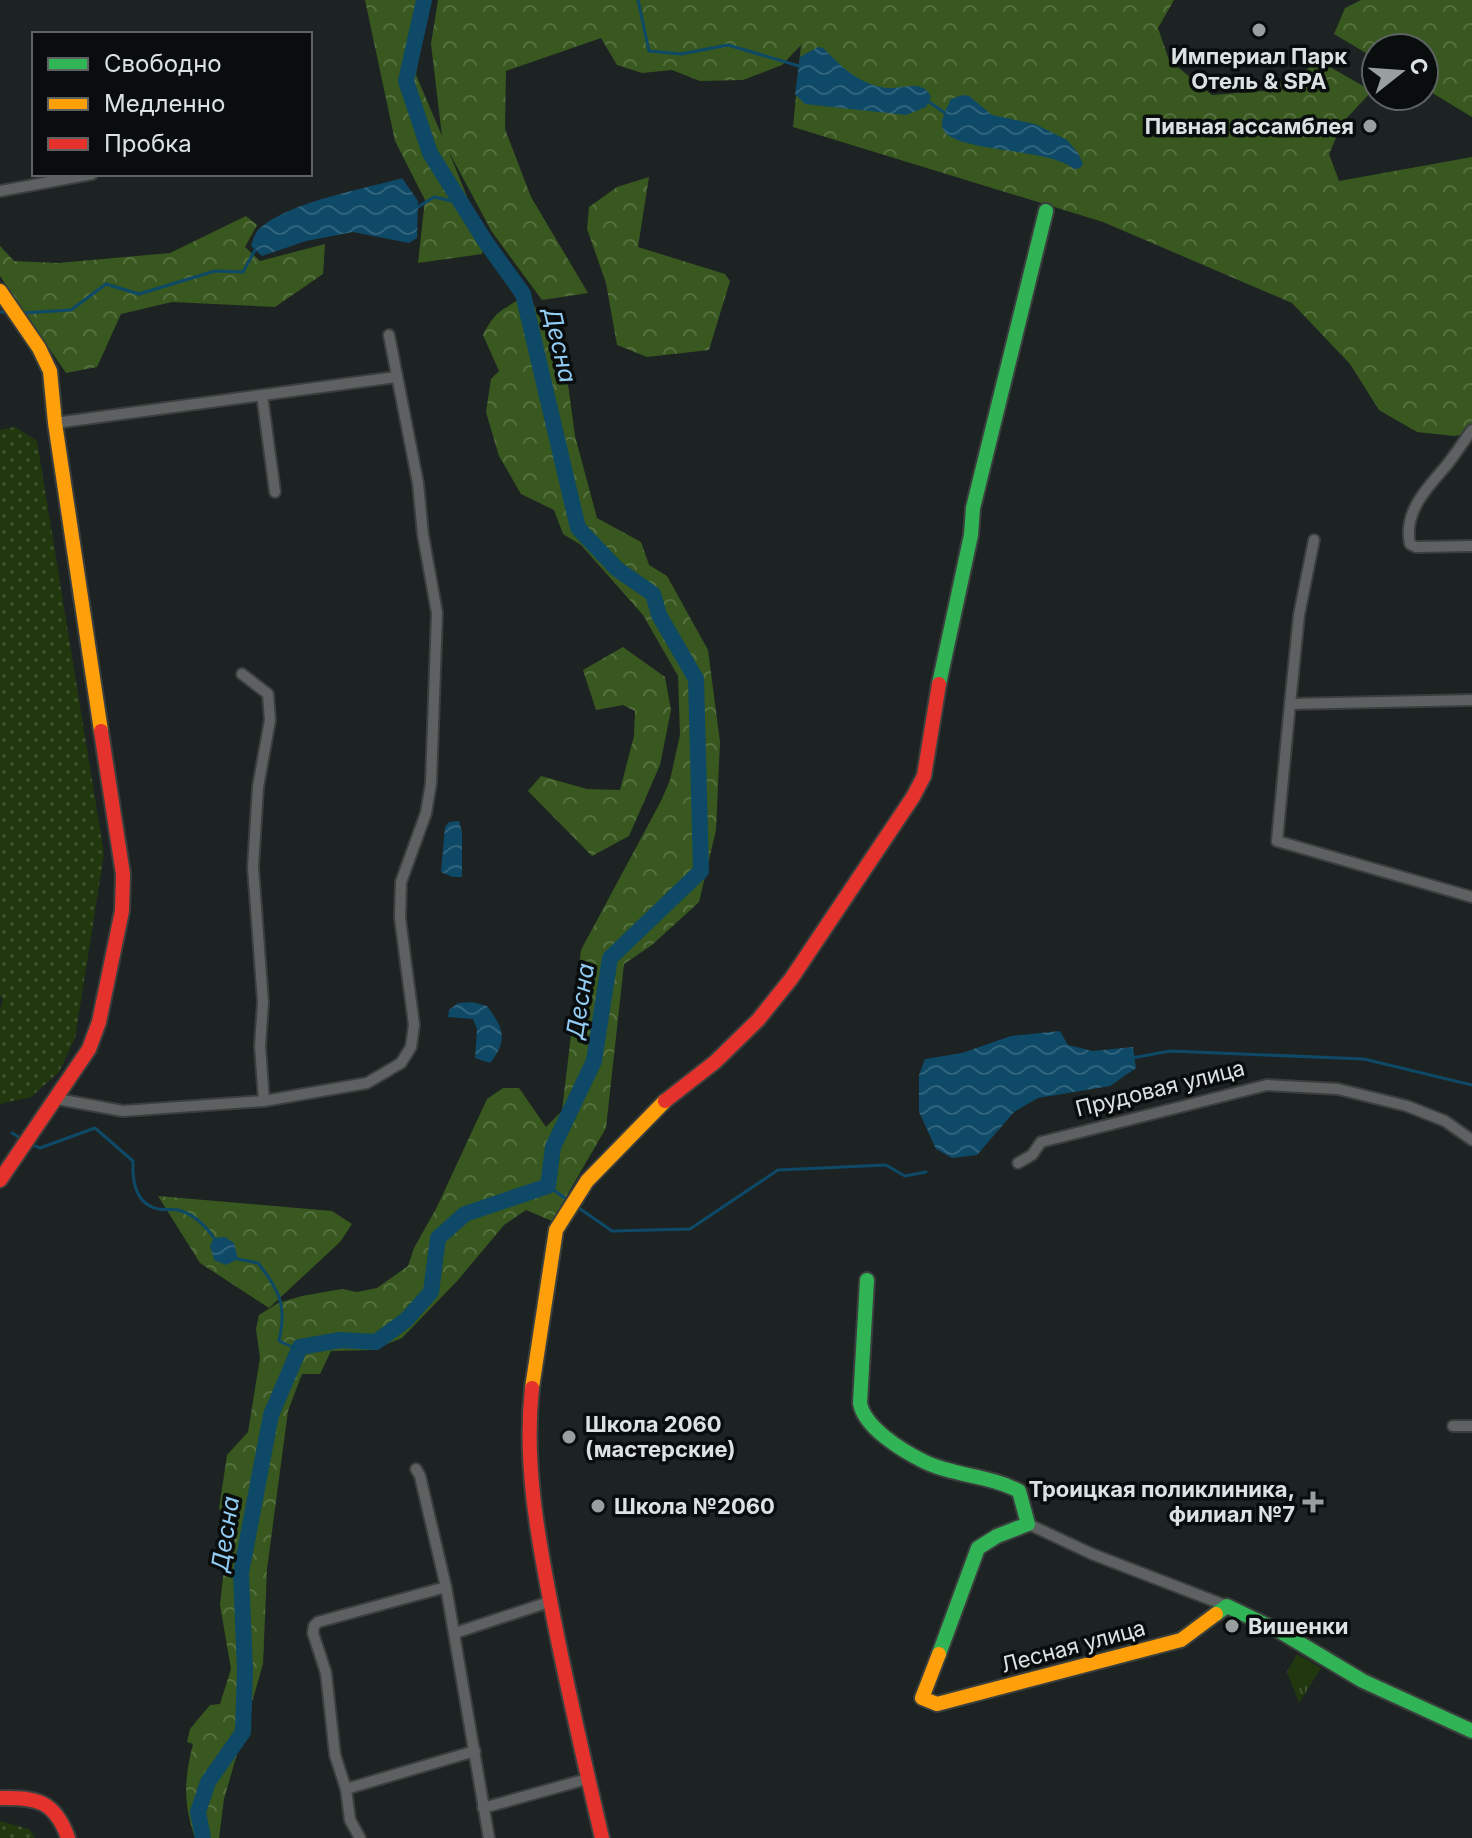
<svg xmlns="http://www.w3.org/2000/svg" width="1472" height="1838" font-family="Inter,sans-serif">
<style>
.grass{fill:url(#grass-dots)}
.forest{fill:url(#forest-crowns)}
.park{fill:url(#park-tufts)}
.water{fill:url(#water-waves)}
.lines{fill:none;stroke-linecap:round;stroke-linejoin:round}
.stream{stroke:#0e4967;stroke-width:3}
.river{stroke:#0e4967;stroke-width:16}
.street-casing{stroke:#3a3f3e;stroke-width:14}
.fast-casing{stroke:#3a3f3e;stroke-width:18}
.slow-casing{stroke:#3a3f3e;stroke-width:18}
.jam-casing{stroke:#3a3f3e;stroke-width:18}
.street{stroke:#5e6161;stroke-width:10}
.fast{stroke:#30b455;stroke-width:14}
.slow{stroke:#ff9f0a;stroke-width:14}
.jam{stroke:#e5322d;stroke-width:14}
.poi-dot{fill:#999f9e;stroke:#090d0d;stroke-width:3}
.labels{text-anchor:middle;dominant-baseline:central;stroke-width:7;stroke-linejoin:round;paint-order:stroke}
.poi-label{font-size:22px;font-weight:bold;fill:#dce2e1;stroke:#090d0d;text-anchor:start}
.street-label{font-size:22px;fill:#dce2e1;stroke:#090d0d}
.water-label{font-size:24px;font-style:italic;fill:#93ccf2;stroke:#090d0d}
</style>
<defs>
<pattern id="grass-dots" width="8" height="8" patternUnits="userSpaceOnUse" patternTransform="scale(2)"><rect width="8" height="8" fill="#21380f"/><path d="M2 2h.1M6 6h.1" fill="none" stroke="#415432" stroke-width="1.8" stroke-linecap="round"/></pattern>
<pattern id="forest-crowns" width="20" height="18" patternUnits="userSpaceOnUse" patternTransform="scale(2)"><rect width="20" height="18" fill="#38581f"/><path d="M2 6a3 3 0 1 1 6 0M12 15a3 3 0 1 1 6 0" fill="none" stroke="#54703f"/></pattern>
<pattern id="park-tufts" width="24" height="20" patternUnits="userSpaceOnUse" patternTransform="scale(2)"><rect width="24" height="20" fill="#21380f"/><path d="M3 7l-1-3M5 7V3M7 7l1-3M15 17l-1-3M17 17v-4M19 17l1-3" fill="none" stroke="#415432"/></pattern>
<pattern id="water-waves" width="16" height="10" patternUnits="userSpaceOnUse" patternTransform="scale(2)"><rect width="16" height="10" fill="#0e4967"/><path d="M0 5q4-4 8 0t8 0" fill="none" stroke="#30637c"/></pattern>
</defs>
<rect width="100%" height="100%" fill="#1d2322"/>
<g class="grass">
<path d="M15,427l22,14 67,413 -29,184 -16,34 -28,25 -31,7v-94l3,-11 -3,-3v-566z"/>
<path d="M0,1821l29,8 6,9h-35z"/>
</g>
<g class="forest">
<path d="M365,0h62l-11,75 26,61 -11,-92 7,-44h736l-16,28 11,32 43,35 51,-4 58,-29 51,29 -29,31 -14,32 10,27 133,-24v276l-18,3 -37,-4 -38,-22 -29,-46 -58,-61 -189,-81 -310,-95 8,-82 -19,20 -39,15 -43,1 -28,-11 -30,3 -25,-8 -16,-27 -95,33 -1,58 26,68 57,96 -46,7 -50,-68 -43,-80 36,89 -3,13 -64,9 7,-63 -30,-59z"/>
<path d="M1361,0h111v117l-48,-29v-40h-48v11l-42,-25 11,-26z"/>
<path d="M649,177l-11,70 87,27 5,7 -21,69 -62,7 -30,-12 -11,-62 -19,-54 2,-22 28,-20z"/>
<path d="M246,216l11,9 -12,22 15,14 65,-17 -2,30 -48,33 -103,-5 -51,12 -24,53 -31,6 -66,-97v-30l14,15 44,2 112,-10z"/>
<path d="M520,299l14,6 34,79 7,52 22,82 44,24 8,23 18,11 41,74 12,92 -4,88 -17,72 -47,43 -28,19 -18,164 -54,93 -26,-11 -22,15 -46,55 -56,58 -30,12 -41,1 -11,23h-18l-14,37 -21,158 -4,95 -39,135 -5,39h-24c-12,-36 -11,-58 -2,-94l-6,-2 3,-13 20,-24 10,-1 11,-35 -11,-64 9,-83 -10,-13 8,-54 21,-23 12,-74 -4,-29 3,-14 19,-12 24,-7 40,-7 15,3 20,-4 31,-22 6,-18 23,-41 50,-108 16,-11h16l27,39 16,-16 19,-161 80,-149 9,-21 10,-45 -2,-59 -35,-61 -62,-70 -18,-11 -9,-24 -33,-16 -22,-38 -13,-44 5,-33 8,-8 -16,-36c11,-22 17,-24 37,-36z"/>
<path d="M623,647l42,30 6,33 -11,55 -31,71 -37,20 -64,-65 13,-15 46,13 33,1 14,-54 1,-25 -12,-6 -27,5 -13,-40z"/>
<path d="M158,1196l174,15 20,13 -12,18 -71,66 -69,-45z"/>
</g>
<path class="park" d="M1297,1654l24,14 -22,35 -12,-31z"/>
<g class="water">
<path d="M818,47l5,1c18,18 35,36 63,40 16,2 37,-10 45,9l-5,10 -20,8 -101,-11 -10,-10 5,-37z"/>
<path d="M963,95l6,1 23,19 43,9 32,16 11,13 5,11 -3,4 -6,1c-25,-22 -121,-16 -131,-40 -4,-9 5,-22 8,-30z"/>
<path d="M402,178l16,23 -1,37 -8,5 -56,-11 -47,9 -44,15 -11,-10c2,-6 4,-13 8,-17 31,-28 103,-39 143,-51z"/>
<path d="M459,821l3,11v45h-9l-12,-5 4,-45 4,-5z"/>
<path d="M472,1002l15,4c16,22 22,33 3,57l-15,-5 2,-29 -4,-10 -25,-2 1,-7 9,-7z"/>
<path d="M1060,1031l8,14 25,6 40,-4 3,21 -26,18 -72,12 -24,14 -37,43 -25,3 -16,-9 -17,-37v-37l6,-16 37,-6 49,-17z"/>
<path d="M225,1237l9,6 4,16 -12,6 -12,-5 -4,-14 4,-8z"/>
</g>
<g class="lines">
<g class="stream">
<path d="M419,0l4,4"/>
<path d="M638,0l11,51 32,3 47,-9 71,21"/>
<path d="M929,102l16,11"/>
<path d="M418,207l16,-10 27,6"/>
<path d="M0,312h5"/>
<path d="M23,313l48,-3 35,-26 33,10 76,-23 28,1 12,-22"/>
<path d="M1132,1058l38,-7 194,8 108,26"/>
<path d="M12,1133l10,6"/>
<path d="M29,1143l11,5 55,-20 38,33c-1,20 2,43 25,48 7,1 14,0 20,1 16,4 27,15 36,28"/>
<path d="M548,1186l21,15"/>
<path d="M576,1206l36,25 78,-2 88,-59 108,-5 19,11 21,-4"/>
<path d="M238,1259l20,4c22,28 29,43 21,78l20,9"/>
</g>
<path class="river" d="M203,1838l-5,-26 10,-30 35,-50 2,-62 -4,-97 30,-158 29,-68 40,-7 36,2 30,-22 25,-28 7,-54 27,-24 83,-28 5,-39 41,-86 16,-103 91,-87 -5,-192 -37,-64 -6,-21 -36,-25 -39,-41 -55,-234 -38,-53 -55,-88 -24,-72 18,-81"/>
<g class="street-casing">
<g id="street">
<path d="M0,191l92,-17"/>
<path d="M262,395l13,97"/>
<path d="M55,423l341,-46"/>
<path d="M1472,430c-9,12 -17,25 -26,36 -19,22 -43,46 -36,78l6,3 56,-1"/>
<path d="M242,674l26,20 2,26 -12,67 -5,80 10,135 -3,44 4,55"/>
<path d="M1472,700l-182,4 -13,137 195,56"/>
<path d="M1290,704l9,-89 15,-75"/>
<path d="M57,1099l66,12 141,-10 103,-18 34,-20 10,-16 3,-22 -14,-107 1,-36 25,-69 5,-30 6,-170 -14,-78 -5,-52 -29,-148"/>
<path d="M1018,1163l14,-8 9,-13 226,-57 71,4 69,17 38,15 27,19"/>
<path d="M1453,1426h19"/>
<path d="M416,1469l4,7 26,111 43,251"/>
<path d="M1028,1524l64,30 135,52"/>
<path d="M446,1587l-128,35 -4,4 -1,7 13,40 9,82 11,34 129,-38"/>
<path d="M455,1633l97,-32"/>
<path d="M346,1789l4,31 10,18"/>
<path d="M483,1808l104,-29"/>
</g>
</g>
<g class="fast-casing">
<g id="fast">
<path d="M939,684l32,-149 2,-27 73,-297"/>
<path d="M867,1280l-7,123c4,24 41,47 63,58 30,15 66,14 96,30l9,33 -31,12 -19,12 -39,106"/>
<path d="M1216,1614l11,-8 54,26 82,49 109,50"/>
</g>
</g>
<g class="slow-casing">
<g id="slow">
<path d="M0,291l39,57 11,23 5,52 46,308"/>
<path d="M532,1388l24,-158 31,-49 78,-80"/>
<path d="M939,1654l-17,44 15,6 244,-64 35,-26"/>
</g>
</g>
<g class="jam-casing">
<g id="jam">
<path d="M665,1101l50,-39 43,-42 33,-41 122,-182 11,-21 15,-92"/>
<path d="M0,1180l89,-131 10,-27 23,-111 1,-37 -22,-143"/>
<path d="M532,1388c-8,73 5,145 19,217 15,79 33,156 51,233"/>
<path d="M0,1798c37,-1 55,3 68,40"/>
</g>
</g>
<use href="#street" class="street"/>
<use href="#fast" class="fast"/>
<use href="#slow" class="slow"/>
<use href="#jam" class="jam"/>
</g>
<g class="poi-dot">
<circle cx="1259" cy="30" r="8"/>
<circle cx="1370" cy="126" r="8"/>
<circle cx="569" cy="1437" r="8"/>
<path d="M1309 1490h8v8h8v8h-8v8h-8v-8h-8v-8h8z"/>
<circle cx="598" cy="1506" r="8"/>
<circle cx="1232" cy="1626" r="8"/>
</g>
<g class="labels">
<g class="poi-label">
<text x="1259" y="56" text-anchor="middle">Империал Парк<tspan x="1259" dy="25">Отель &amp; SPA</tspan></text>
<text x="1354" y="126" text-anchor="end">Пивная ассамблея</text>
<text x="585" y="1424">Школа 2060<tspan x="585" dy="25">(мастерские)</tspan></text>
<text x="1295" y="1489" text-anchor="end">Троицкая поликлиника,<tspan x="1295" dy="25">филиал №7</tspan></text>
<text x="614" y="1506">Школа №2060</text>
<text x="1248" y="1626">Вишенки</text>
</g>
<g class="street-label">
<text transform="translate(1160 1088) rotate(-14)">Прудовая улица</text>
<text transform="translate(1073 1646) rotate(-15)">Лесная улица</text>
</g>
<g class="water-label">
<text transform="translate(560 345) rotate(77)">Десна</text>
<text transform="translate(580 1001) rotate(-81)">Десна</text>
<text transform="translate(225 1534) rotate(-81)">Десна</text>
</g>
</g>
<rect x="32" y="32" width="280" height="144" fill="#090d0d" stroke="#5d6262" stroke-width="2"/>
<rect x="48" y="58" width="40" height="12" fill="#30b455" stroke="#5d6262" stroke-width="2"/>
<text x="104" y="72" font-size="24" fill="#dce2e1">Свободно</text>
<rect x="48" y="98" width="40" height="12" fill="#ff9f0a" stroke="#5d6262" stroke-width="2"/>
<text x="104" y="112" font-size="24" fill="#dce2e1">Медленно</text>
<rect x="48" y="138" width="40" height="12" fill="#e5322d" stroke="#5d6262" stroke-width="2"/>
<text x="104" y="152" font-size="24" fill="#dce2e1">Пробка</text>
<g transform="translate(1400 72) rotate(73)"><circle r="38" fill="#090d0d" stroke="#5d6262" stroke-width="2"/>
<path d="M0-6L14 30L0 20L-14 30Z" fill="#999f9e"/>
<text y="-12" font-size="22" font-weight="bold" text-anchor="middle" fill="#dce2e1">С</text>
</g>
</svg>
